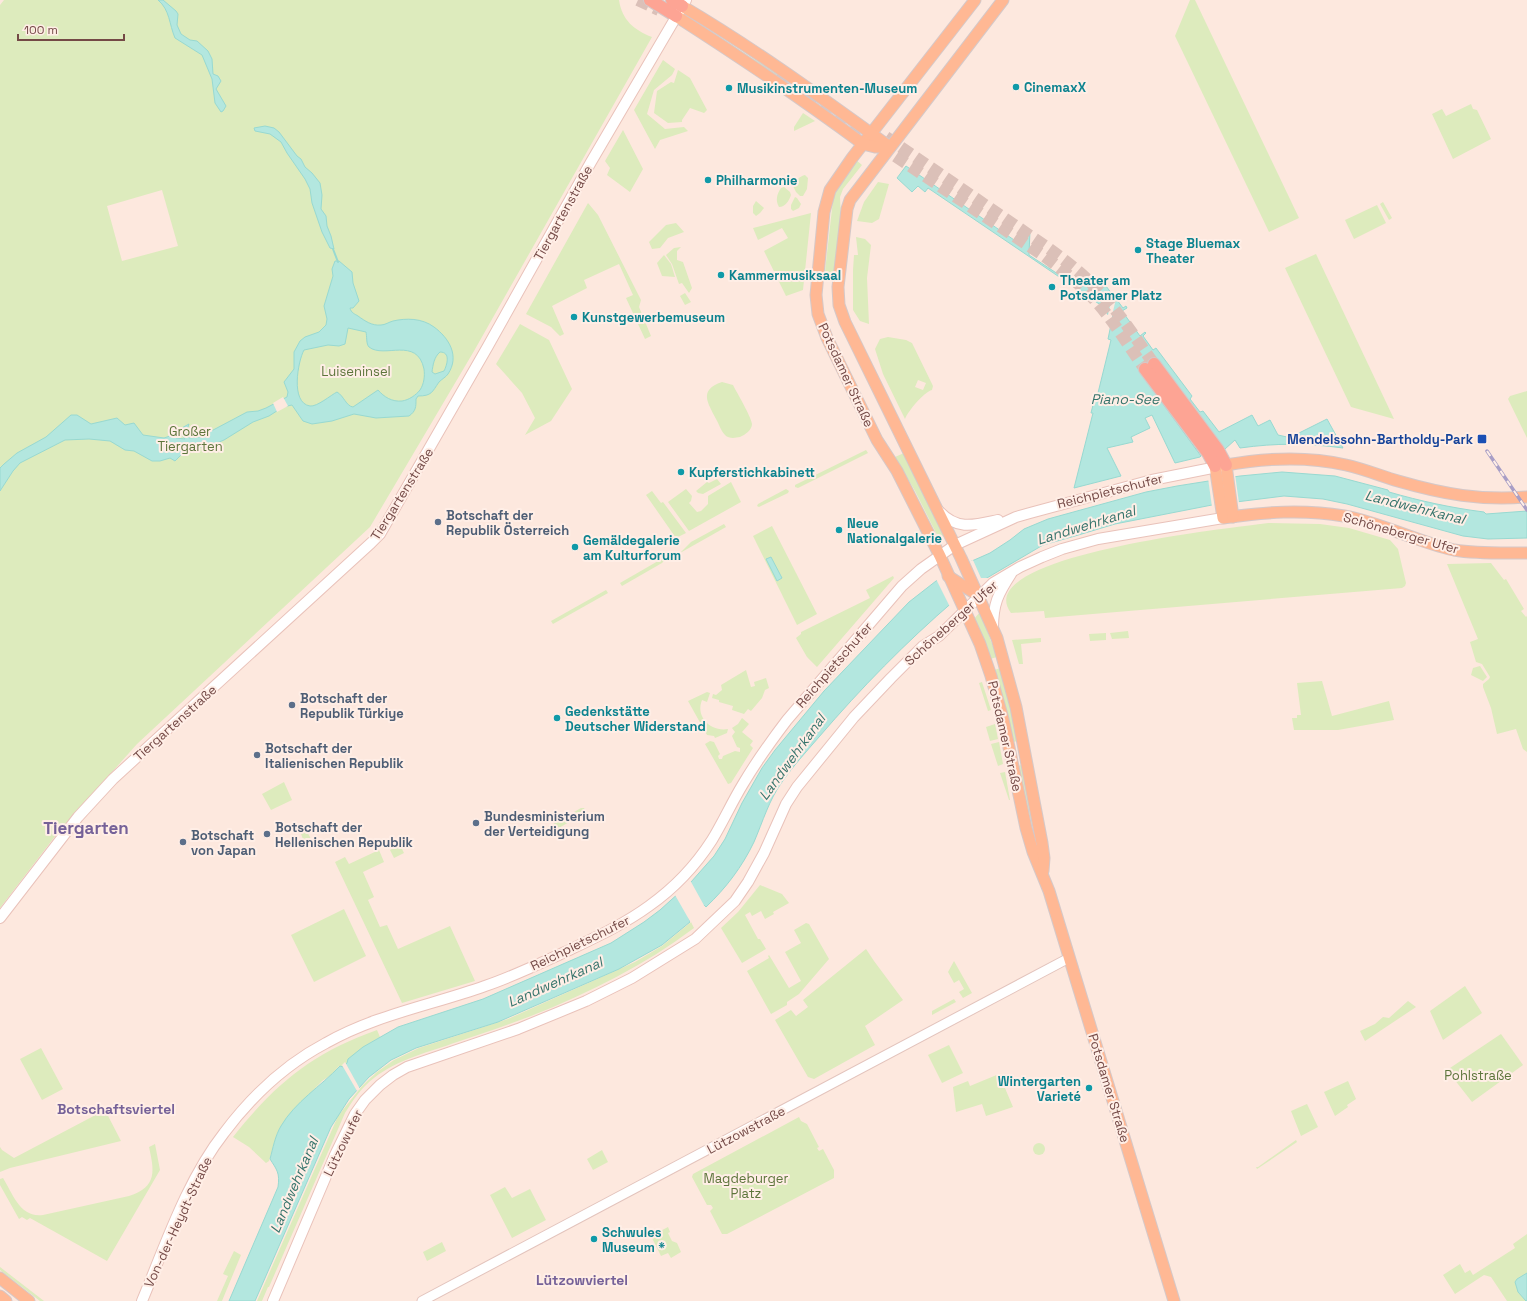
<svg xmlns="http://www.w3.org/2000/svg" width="1527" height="1301" font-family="'Space Grotesk',sans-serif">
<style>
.green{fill:#ddebbd;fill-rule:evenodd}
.water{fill:#b3e7df;stroke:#98d9d1;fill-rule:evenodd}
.pier{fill:#fde8de}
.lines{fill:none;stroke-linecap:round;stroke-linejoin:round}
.stream{stroke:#98d9d1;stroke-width:2}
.trunk-tunnel{stroke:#dbc0b8;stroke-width:12;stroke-dasharray:12 6;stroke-linecap:butt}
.tertiary-casing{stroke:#e3c4bd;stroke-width:11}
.secondary-casing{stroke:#e9c2ba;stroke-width:12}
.primary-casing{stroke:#d5c8c8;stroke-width:13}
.trunk-casing{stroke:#d5c8c8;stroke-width:14}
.tertiary{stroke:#fff;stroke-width:9}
.secondary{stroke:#fff;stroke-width:10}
.primary{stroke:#ffb894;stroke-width:11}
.trunk{stroke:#fda494;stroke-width:12}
.rail-casing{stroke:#a89ec6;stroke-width:3.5}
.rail{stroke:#ffeee6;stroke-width:2;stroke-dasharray:6;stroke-linecap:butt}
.culture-dot{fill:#0f9aa8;stroke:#ffeee6;stroke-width:1.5}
.transit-dot{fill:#1a4fb4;stroke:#ffeee6;stroke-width:1.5}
.service-dot{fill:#5c6f8a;stroke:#ffeee6;stroke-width:1.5}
.labels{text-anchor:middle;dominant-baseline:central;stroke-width:4;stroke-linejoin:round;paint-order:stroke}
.culture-label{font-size:13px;font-weight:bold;fill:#0d838f;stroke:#ffeee6;text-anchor:start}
.street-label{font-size:13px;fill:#744946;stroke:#ffeee6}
.park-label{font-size:13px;fill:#5d753b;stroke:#ffeee6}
.transit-label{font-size:13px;font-weight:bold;fill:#164399;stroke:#ffeee6;text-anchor:end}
.service-label{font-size:13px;font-weight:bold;fill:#4e5e75;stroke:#ffeee6;text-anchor:start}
.water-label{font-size:14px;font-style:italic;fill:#36746c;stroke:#ffeee6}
.neighbourhood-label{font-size:14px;font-weight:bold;fill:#756198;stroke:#ffeee6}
.district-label{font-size:17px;font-weight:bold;fill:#756198;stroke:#ffeee6}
</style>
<rect width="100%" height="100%" fill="#fde8de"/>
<g class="green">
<path d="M4,0h615c3,20 15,30 33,37l-178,314 -104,176 -233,217 -81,91 -56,73v-903zM162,190l16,56 -56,15 -15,-55z"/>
<path d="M1190,0h5l104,218 -30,14 -94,-196z"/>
<path d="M696,21l56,37 30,17 43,29 -3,2 -31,-22 -37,-21 -60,-39z"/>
<path d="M663,60l12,9 -3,6 -18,15 -7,24 18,15 19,-2 4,4 -28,9 -5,9 -21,-39z"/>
<path d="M678,70l12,8 17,32 -3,3 -14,-5 -8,12v2l-14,1 -14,-10 3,-22 14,-9 3,1z"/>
<path d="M1471,104l2,5 4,1 14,29 -38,20 -21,-45 10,-5 4,7z"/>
<path d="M803,113l12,8 -21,10v-4z"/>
<path d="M623,130l20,39 -13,23 -23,-17 3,-7 -5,-7z"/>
<path d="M856,160l6,5 -19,24 -3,8 1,21 -6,57 -11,5 9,-80 3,-9z"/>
<path d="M805,175l3,3 -1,11 -4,7h-3l-4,-4 -3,-6c2,-5 7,-10 12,-11z"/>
<path d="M878,182l11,2 -10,35 -7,4 -15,-2 7,-19z"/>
<path d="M784,187l6,5 1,3c-2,6 -6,12 -12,12 -4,-7 -2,-13 2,-19z"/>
<path d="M795,197l2,1 4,6 -2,4 -6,3 -2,-2v-4z"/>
<path d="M756,201l8,7 -4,5 -4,3 -3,-3v-7z"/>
<path d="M1383,202l9,16 -3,2 -9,-16z"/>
<path d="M588,203l10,12 43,85 -2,7 12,29 -6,3 -19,-41 7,-3 -14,-31 -35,16 3,8 -35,18 12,28 -4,2 -9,-9 -25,-13z"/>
<path d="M1377,205l9,18 -32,16 -9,-19z"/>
<path d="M811,213l-8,77 -17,6 -22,-45 24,-13 -6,-10 -24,12 -5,-12z"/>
<path d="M676,223l8,9 -16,6 -8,10 -8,1 -3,-7 17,-17z"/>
<path d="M856,237l9,2 6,6 -4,33 2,46 -9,-3 -7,-11v-40l1,-15h4z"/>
<path d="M681,247l-4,4v9l6,2 9,26 -3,5 -7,-10 -3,1 -7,-20 -6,-9 8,-7z"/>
<path d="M1316,254l78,165 -43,-12 -66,-139z"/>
<path d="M664,255l7,9 4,13 -13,-1 -5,-13z"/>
<path d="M685,293l6,9 -6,3 -5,-9z"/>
<path d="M520,324l29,16 23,49 -21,32 -26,14 10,-17 -13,-25 -26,-29z"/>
<path d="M888,337l18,3 6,3 21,43 -1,4c-8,2 -24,21 -27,29l-22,-45 -8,-25 5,-10zM918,380l8,3 -3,7 -8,-3z"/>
<path d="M722,382l11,3c4,8 18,31 19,39 0,6 -7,11 -12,13 -5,1 -11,2 -15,-2 -4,-4 -6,-11 -9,-16 -8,-16 -18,-29 6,-37z"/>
<path d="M1527,391v47l-19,-39 2,-3z"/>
<path d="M866,450l2,3 -70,35 -3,-1v-2z"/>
<path d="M904,453l40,83 -5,3 -24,-48 -20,-34z"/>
<path d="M717,479l4,5 -18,10 -5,-1 -2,-2 11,-9 2,1z"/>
<path d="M731,482l10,20 -52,29 -21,-29 18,-13 6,7 -1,5 -2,2 8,9 4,-1 7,-7v-8z"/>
<path d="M786,489l3,2 -1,2 -29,14 -2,-1 1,-2z"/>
<path d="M652,491l9,12 2,-1 23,31 -10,5 -30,-43z"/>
<path d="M1269,523l51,1 29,4 41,12 8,9 8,34 -1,3 -3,2 -357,30 -1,-7 -33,2c-44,-58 228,-86 258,-90z"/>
<path d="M724,524l2,3 -46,26 11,-11z"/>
<path d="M772,526l45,88 -20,11 -44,-89z"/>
<path d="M672,553l-10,10 -40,23 -2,-3z"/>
<path d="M1491,563l13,17 2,-1 18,30 -3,2 5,6 1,-1v136l-4,-3 -7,-20 -19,5 -6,-26 -8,-21v-3l6,-5 1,-2 -8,-13 -6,-2 -6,-20 8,-3 -31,-75z"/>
<path d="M893,576l1,2 -77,89 -10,-10 -11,-19 5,-4v-2l69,-34 -4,-8z"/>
<path d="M606,590l2,3 -55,31 -2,-3z"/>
<path d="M980,612l17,45 -7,2 -16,-40z"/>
<path d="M1128,631l1,7 -17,1 -2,-6z"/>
<path d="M1106,633v7l-16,1 -1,-7z"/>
<path d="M1041,638v4l-20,2 2,20h-4l-7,-24z"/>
<path d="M1480,666l7,11 -4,4 -12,-6 2,-7z"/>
<path d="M1001,668l8,31 9,42 -5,1 -19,-72z"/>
<path d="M746,670l5,17 4,-1 -1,-4 12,-4 3,10 -4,2 -3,8 -11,13 -3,-2 -4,5 -12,-4 1,-4 -14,-4v-2l-7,-2 1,-4 3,1 6,-5 -1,-5z"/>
<path d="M1322,681l10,35 57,-15 5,19 -56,10h-44l-2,-12h5v-3h4l-4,-32z"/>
<path d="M982,682l9,28 -3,1 -9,-28z"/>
<path d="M707,692l3,1 -3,9 -5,-2c-7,17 9,32 26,29l-1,4 -12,5 -1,-2 -7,-1 -19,-34z"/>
<path d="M742,718l7,6 -7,8 11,9 -3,4 3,3 -22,35 -3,1 -23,-40 5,-3 4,1 6,12 -2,2 1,3h3l1,-3 12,-5 5,1v-4l-3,-1 -5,-11 3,-4 -3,-4 6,-4z"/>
<path d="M995,724l3,15 -8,2 -4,-14z"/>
<path d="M999,742l4,22 -5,2 -7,-22z"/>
<path d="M1022,765l14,76 -19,-75z"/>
<path d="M1005,772l5,28h-1l-9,-27z"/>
<path d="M284,782l8,18 -21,10 -9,-16z"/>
<path d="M581,808h3l1,2 -2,4 -38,22 -4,-1v-4z"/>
<path d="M305,828l6,11 -7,3 -4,-11z"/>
<path d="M400,845l4,8 -10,5 -4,-8z"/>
<path d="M379,850l5,12 -21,10 11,25 -6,3 12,27 7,-2 11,24 52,-23 25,55 -73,22 -67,-141 10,-5 4,7z"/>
<path d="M760,885l22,9 7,9 -16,9 1,2 -9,5 -4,-8 -9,5 -2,-4 -5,3 13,24h2l6,10 -24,14 -21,-35 17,-16z"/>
<path d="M344,909l22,47 -52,26 -23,-47z"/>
<path d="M691,922l3,6c-49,37 -105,65 -163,88 -24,9 -49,18 -74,26 -28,10 -59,17 -83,36 -12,9 -21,22 -29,35l-76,174h-1l-6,14h-5l81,-185 24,-30 15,-14 17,-12 25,-12 89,-29 127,-57 27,-16z"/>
<path d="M806,923l3,1 20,35 -30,35 -12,8v3l-16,9 -24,-43 22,-13 -1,-2 1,-1 20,33 12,-7 -16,-29 16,-9 -7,-13z"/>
<path d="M866,949l8,12 29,39 -38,26 10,19 -61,34 -6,-2 -33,-57 16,-10 5,6 12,-9 -5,-7z"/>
<path d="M954,961l18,32 -9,5 -4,-6 5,-3 -5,-9 -5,3 -6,-11z"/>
<path d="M1465,986l17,27 -39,27 -13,-29z"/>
<path d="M954,999l2,3 -24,13v-4z"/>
<path d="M1408,1001l8,6 -51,34 -5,-10 15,-7 8,-7 6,1z"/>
<path d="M377,1030l3,7 -17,10 -20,20 -4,-1 -8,9 -9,6 -37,39 -8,14 -8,27 -3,2 -17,-16 -16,-10c42,-53 79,-84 144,-107z"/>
<path d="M1501,1034l22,31 -51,37 -25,-32z"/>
<path d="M949,1045l14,28 -21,10 -14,-28z"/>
<path d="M41,1048l22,41 -21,11 -22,-41z"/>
<path d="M999,1074l14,33 -27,9 -4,-12 -26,8 -3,-25 15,-6 2,5z"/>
<path d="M1348,1081l8,18 -9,6 1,2 -13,9 -11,-24z"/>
<path d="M1307,1104l11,23 -17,9 -10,-25z"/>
<path d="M105,1110l16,31 -111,27 -10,4v-25l2,3 12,8z"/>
<path d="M799,1117l2,4 6,3 12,23 -2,1 2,3 4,-2 11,21v8l-107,56h-5l-12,-23 3,-3 -2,-3h-4l-15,-28 1,-3z"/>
<path d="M1296,1140l1,2 -40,27 -1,-2h2z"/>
<circle cx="1039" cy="1149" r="6"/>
<path d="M155,1144l5,26 -53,91 -77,-43 -3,2 -5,-3 -3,2 -19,-34v-6l3,-1c10,16 17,40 40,37l86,-19c29,-9 25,-26 20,-49z"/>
<path d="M602,1150l6,12 -15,8 -6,-11z"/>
<path d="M505,1187l7,11 18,-9 16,31 -34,18 -22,-43z"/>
<path d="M668,1227l2,5 -2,1 4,8 5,2 4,9 -10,6 -3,-5 -7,3 -10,-20z"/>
<path d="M1527,1234v67h-20l-16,-24 -7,-2 -29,19 -12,-19 17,-11 5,9 5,-3 3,5 42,-27 -2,-4z"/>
<path d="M442,1242l4,9 -19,10 -4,-9z"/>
<path d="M234,1251l7,4 -19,46h-5l11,-25 -5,-2z"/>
<path d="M0,1267l44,34h-4l-40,-31z"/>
</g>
<g class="water">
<path d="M158,0h5l13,11 2,3 -1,11 4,9 9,6 7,1 11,10 4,8 1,15 5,2 3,5 -5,8 10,17 -3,5 -2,1 -6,-9 -3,-24 -10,-24 -27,-17c-6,-14 -5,-28 -17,-38z"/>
<path d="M265,126l9,2 5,4 18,24 4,3 4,8 7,6 8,10 2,12 -1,14 5,7 1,10 4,10 3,13 -4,-1 -8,-16 -10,-29 -2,-14 -5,-10 -18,-26 -6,-11 -11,-8 -15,-3 -1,-3z"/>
<path d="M906,166l114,78 6,-4v-7l4,-3 -1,25 35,23 42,8 6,8 6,1 -1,5 6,8 3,-2 1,2 -5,3 18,25 5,-4 1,1 -3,3 10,14 3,-2 36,48 -2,3 10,13 3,-1 16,21 33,-17 6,11 12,-6 8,15 18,4 -1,-4 32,-16 16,29c-36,-5 -67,-5 -103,0l-5,-8 -10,9 -5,-5 -62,-83 -19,10 62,85 -1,1 -25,6 -23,-48 -7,3 5,10 -19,9 2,5 -26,6 14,28 -47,12 19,-75h-2l4,-16h2l14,-57 -3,-1 5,-24 -6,-1 1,-4 -180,-122 -3,4 -7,-6 -6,6 -15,-14z"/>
<path d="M335,261h4l13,11 1,11 6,18 -6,7h-3c1,5 5,6 8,8 7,5 14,10 23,9 4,0 8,-3 12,-4 13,-3 29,-3 41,6 15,11 26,29 14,47 -2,3 -6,5 -9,8 -7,10 -7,14 -21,14l-2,3c0,8 0,12 -7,17l-33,2 -22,-4 -22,7 -20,3 -9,-3 -11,-16 -9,2 -14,9 -16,6 -29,18 -12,5 -21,4 -8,4 -8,8 -5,-3 -10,3h-8l-18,-10 -9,-1 -15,-9 -21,-2 -24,1 -45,23 -7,8 -13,20v-23l4,-4 13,-11 29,-16 25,-22h6l14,9 26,-6 8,7 9,-2 9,12 21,3 9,-3 3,3 9,1 -7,-9 11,-6 -3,9 3,5 11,-1 47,-25 11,-1 8,-3 21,-11 1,-5 -4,-10 10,-13v-17l6,-11 5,-4 14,-5 7,-7 1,-6 -3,-13 9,-30 -1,-7zM348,328l18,4c1,4 0,12 3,15 15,12 48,-11 55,22 1,7 0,15 -4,21 -4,5 -11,10 -18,11 -10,1 -18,-4 -24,-11l-25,17c-7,-1 -9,-11 -16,-15 -6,3 -20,15 -27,14 -20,-3 -12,-45 -6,-56l24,-5 11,1 6,-2zM440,352c11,0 7,13 4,19l-9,3 -3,-2c1,-7 2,-15 8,-20z"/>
<path d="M1282,472l53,4 53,14 1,2c31,9 63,16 95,20l2,2 41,-3v27l-39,1 -25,-3 -116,-32 -24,-5 -39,-3 -72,9 -97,19 -40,12 -32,9 -85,50 -3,5c-49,42 -94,88 -136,137 -13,15 -26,29 -37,45 -13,18 -19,39 -28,60 -12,25 -28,46 -48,65l-2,-2 -15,13 1,4 -28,23 -43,24 -121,53 -82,26 -25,12 -22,17 -20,22 -18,28 -76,174h-26l49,-114c2,-14 -1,-17 -8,-28 3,-11 5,-23 11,-33 14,-24 40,-40 59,-60l3,1 4,-4 1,-4 15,-12 35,-20 85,-28 128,-56 33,-21 16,-12 31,-28 23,-26 11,-17 17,-36 20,-35 13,-18 49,-59 85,-89 27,-21 20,-13 34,-15 20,-13 14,-11 24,-10 98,-27 31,-6 63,-10z"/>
<path d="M771,557l11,21 -5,3 -11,-22z"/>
<path d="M1527,1273v28h-1l-8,-9 -3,-10 2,-3z"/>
</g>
<g class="pier">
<path d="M1113,293l4,1 -5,22 -4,-1z"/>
<path d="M283,397l5,9 -11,6 -4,-9z"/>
<path d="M1235,474l4,29 -27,4 -4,-29z"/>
<path d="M973,560l8,18h7l1,1 -29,17 -3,5 -7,6 -14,-28 19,-12z"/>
<path d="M690,880l16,29 -3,-2 -12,12v4l-16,-28z"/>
<path d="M345,1062l15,27 -3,2 -15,-26z"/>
</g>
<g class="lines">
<path class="stream" d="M333,249l5,13"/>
<g class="trunk-tunnel">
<path d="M638,0l21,10"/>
<path d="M776,76l268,180c16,12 31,24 45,38 22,22 38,50 56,75"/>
<path d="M886,137l162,111c18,13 35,26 50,42 21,22 38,49 56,74"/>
</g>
<g class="tertiary-casing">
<path id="tertiary" d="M422,1301l647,-343"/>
</g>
<g class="secondary-casing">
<g id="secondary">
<path d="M939,511c18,20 36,14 59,9"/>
<path d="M993,628c0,-24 5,-34 18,-54"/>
<path d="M0,918l78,-101 35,-38 258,-236 9,-9 108,-188 103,-184 95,-162"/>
<path d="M142,1301c23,-55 45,-121 82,-168 27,-36 62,-69 102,-90 49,-28 106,-38 159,-57 27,-9 54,-22 80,-34 29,-14 58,-27 84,-46 24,-17 47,-41 63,-66 11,-18 20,-38 31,-56 13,-22 28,-43 44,-64l115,-134 19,-17 34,-24 61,-28 14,-4 122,-33 70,-14"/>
<path d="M273,1301l62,-146 20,-41 10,-14 15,-15 13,-10 14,-8 111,-38 68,-28 46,-23 63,-39 40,-38 13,-19 16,-29 22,-49 11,-17 57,-70 37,-39 32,-32 16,-10 54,-53 27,-16 22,-10 20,-8 36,-10 125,-21"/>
</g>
</g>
<g class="primary-casing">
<g id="primary">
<path d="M975,0l-123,158 -22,32 -6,22 -8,83 2,19 9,24 50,102 20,31 43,85 40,88 11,32 12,43 23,109 7,24 16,39 125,410"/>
<path d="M1003,0l-153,200 -3,9 -9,78 1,18 6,17 116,236 36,80 19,69 26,136 2,15 -1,13"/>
<path d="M682,6c73,43 140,92 208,141"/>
<path d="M676,16c64,41 126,83 187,128l12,3h15"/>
<path d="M1215,466l8,52c41,-6 80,-9 121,-2 38,7 73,26 110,34 24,4 49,3 73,3"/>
<path d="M1233,517l-7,-52c39,-7 81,-9 120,0 18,4 35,11 52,16 45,13 83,20 129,16"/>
<path d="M948,576l31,20"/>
<path d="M0,1278l29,23"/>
<path d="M0,1296l6,5"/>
</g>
</g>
<g class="trunk-casing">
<g id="trunk">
<path d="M650,0l26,16"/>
<path d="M672,0l10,6"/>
<path d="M1154,364l64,86 8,15"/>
<path d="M1145,369l63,84 7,13"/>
</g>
</g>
<use href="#tertiary" class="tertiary"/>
<use href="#secondary" class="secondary"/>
<use href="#primary" class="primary"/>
<use href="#trunk" class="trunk"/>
<g class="rail-casing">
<path id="rail" d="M1487,451l40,59"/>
</g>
<use href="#rail" class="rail"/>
</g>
<g class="culture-dot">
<circle cx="1016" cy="87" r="4"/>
<circle cx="729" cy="88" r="4"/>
<circle cx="708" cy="180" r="4"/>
<circle cx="1138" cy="250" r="4"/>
<circle cx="721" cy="275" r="4"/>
<circle cx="1052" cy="287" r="4"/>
<circle cx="574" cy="317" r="4"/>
<circle cx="681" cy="472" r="4"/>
<circle cx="839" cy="530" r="4"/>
<circle cx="575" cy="547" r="4"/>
<circle cx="557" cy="718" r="4"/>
<circle cx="1089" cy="1088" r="4"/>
<circle cx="594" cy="1239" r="4"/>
</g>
<rect class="transit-dot" x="1477" y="434" width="10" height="10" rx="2"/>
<g class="service-dot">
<circle cx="438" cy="522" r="4"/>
<circle cx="292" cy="705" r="4"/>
<circle cx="257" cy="755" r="4"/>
<circle cx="476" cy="823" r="4"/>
<circle cx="267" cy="834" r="4"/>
<circle cx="183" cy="842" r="4"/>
</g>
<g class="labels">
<g class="culture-label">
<text x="1024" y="87">CinemaxX</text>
<text x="737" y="88">Musikinstrumenten-Museum</text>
<text x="716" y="180">Philharmonie</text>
<text x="1146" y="243">Stage Bluemax<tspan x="1146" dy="15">Theater</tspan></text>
<text x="729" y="275">Kammermusiksaal</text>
<text x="1060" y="280">Theater am<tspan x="1060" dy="15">Potsdamer Platz</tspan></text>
<text x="582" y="317">Kunstgewerbemuseum</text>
<text x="689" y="472">Kupferstichkabinett</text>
<text x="847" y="523">Neue<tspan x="847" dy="15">Nationalgalerie</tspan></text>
<text x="583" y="540">Gemäldegalerie<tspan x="583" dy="15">am Kulturforum</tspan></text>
<text x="565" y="711">Gedenkstätte<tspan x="565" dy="15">Deutscher Widerstand</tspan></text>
<text x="1081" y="1081" text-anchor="end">Wintergarten<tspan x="1081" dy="15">Varieté</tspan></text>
<text x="602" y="1232">Schwules<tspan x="602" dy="15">Museum *</tspan></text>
</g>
<g class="street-label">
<text transform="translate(563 213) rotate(-61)">Tiergartenstraße</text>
<text transform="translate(846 375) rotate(65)">Potsdamer Straße</text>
<text transform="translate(1110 491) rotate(-14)">Reichpietschufer</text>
<text transform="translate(402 494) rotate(-58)">Tiergartenstraße</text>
<text transform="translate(1401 533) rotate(16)">Schöneberger Ufer</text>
<text transform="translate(951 623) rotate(-42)">Schöneberger Ufer</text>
<text transform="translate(834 665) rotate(-49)">Reichpietschufer</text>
<text transform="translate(175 723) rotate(-42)">Tiergartenstraße</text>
<text transform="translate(1005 736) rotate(77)">Potsdamer Straße</text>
<text transform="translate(580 943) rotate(-26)">Reichpietschufer</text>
<text transform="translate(1109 1088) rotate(73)">Potsdamer Straße</text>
<text transform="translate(746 1130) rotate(-28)">Lützowstraße</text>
<text transform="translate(343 1143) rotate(-64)">Lützowufer</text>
<text transform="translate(178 1222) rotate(-65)">Von-der-Heydt-Straße</text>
</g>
<g class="park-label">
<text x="356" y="371">Luiseninsel</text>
<text x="190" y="431">Großer<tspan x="190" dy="15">Tiergarten</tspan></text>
<text x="1478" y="1075">Pohlstraße</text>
<text x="746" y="1178">Magdeburger<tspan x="746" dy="15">Platz</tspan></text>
</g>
<g class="transit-label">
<text x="1473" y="439">Mendelssohn-Bartholdy-Park</text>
</g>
<g class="service-label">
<text x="446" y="515">Botschaft der<tspan x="446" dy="15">Republik Österreich</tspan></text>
<text x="300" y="698">Botschaft der<tspan x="300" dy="15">Republik Türkiye</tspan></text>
<text x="265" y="748">Botschaft der<tspan x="265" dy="15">Italienischen Republik</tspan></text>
<text x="484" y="816">Bundesministerium<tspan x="484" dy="15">der Verteidigung</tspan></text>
<text x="275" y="827">Botschaft der<tspan x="275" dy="15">Hellenischen Republik</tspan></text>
<text x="191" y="835">Botschaft<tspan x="191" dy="15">von Japan</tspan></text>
</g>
<g class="water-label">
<text x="1125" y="399">Piano-See</text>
<text transform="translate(1415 507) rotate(14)">Landwehrkanal</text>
<text transform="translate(1086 525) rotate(-17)">Landwehrkanal</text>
<text transform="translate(792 757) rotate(-54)">Landwehrkanal</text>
<text transform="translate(555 982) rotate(-24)">Landwehrkanal</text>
<text transform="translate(294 1185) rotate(-67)">Landwehrkanal</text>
</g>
<g class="neighbourhood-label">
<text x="116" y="1109">Botschaftsviertel</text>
<text x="582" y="1280">Lützowviertel</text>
</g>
<g class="district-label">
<text x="86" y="828">Tiergarten</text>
</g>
</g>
<path d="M18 34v6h106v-6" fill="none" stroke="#744946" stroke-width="2"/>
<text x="24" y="34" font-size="12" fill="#744946" stroke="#ffeee6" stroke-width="3" paint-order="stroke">100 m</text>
</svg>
